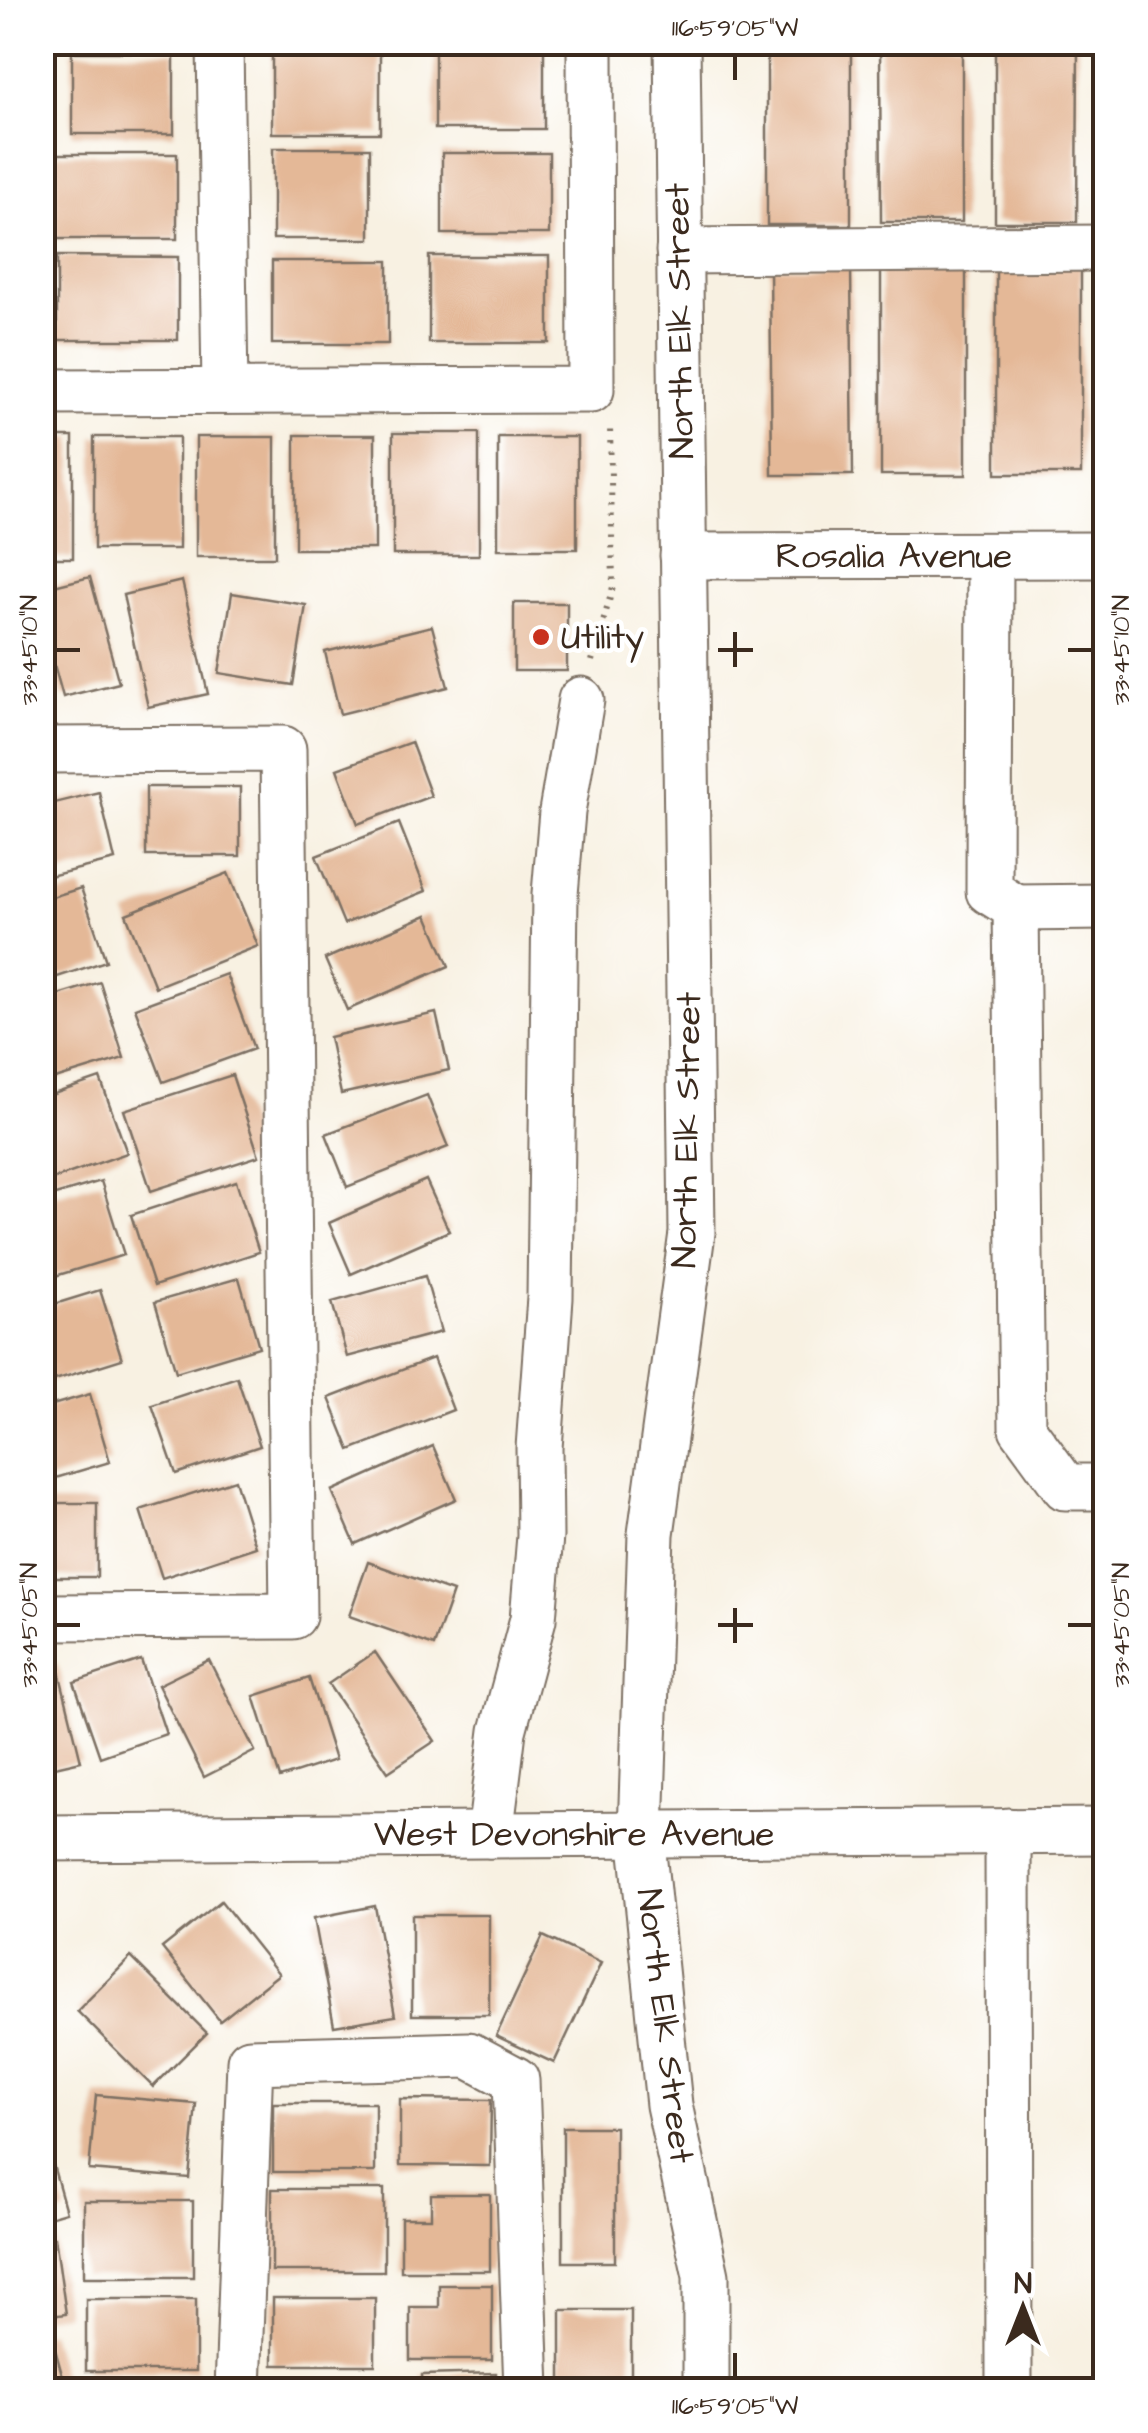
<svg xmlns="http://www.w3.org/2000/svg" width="1148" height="2433" font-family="'Architects Daughter',sans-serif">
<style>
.building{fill:#e4b897}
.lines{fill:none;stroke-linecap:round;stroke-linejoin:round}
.minor-casing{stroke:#7d7063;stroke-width:49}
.path{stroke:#7d7063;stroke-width:6;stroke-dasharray:2.5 8;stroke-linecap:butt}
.minor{stroke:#fff;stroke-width:45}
.ticks{fill:none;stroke:#3b2a1e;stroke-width:4}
.poi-dot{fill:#c8321e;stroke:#fff;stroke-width:4}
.labels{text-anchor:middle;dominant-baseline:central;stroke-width:9;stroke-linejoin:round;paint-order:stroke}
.street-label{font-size:35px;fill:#3b2a1e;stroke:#fff}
.poi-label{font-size:35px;fill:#3b2a1e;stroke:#fff;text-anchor:start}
.neatline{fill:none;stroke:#3b2a1e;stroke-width:4}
.ticks-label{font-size:25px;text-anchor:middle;fill:#3b2a1e}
</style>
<rect width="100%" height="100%" fill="#fff"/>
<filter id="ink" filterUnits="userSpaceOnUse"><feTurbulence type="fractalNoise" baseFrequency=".01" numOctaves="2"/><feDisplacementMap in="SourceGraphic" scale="20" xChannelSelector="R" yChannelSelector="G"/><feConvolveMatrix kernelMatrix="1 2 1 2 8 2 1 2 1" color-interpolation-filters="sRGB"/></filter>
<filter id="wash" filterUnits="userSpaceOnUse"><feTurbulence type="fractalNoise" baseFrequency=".0048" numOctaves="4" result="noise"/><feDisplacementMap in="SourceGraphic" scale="40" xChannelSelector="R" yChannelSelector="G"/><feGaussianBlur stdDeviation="2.25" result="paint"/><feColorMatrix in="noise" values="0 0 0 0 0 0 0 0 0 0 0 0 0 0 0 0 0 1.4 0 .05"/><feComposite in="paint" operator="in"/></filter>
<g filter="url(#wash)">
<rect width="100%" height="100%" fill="#f8f1e2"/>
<g id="blocks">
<g class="building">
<rect x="767" y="42" width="84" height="183"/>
<path d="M880,42h82v180h-81z"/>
<path d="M995,42h83l-1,180h-82z"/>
<rect x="435" y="46" width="109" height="83"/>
<rect x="272" y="50" width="108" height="83"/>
<rect x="72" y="52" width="102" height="82"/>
<rect x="273" y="148" width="97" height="91"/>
<rect x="442" y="153" width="107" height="81"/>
<rect x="56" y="154" width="121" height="85"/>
<path d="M57,256l121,1v83h-121z"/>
<rect x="429" y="256" width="120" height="87"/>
<rect x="272" y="261" width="116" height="83"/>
<rect x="881" y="265" width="85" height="210"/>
<rect x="996" y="265" width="85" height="209"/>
<path d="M770,267h81l2,208h-81z"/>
<rect x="393" y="433" width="86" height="122"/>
<rect x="295" y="435" width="80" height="114"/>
<rect x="42" y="437" width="31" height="121"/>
<rect x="94" y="437" width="85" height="112"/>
<rect x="196" y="437" width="79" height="120"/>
<rect x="498" y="437" width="79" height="112"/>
<path d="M90,577l29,106 -56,14 -21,-76v-32z"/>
<path d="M182,581l26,113 -60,13 -25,-112z"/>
<path d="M232,593l74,12 -13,80 -74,-12z"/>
<rect x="514" y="603" width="53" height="68"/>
<path d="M432,626l16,61 -108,27 -15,-62z"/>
<path d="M411,742l20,54 -73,28 -21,-55z"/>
<rect x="146" y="787" width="94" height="69"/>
<path d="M99,792l16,68 -73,18v-72z"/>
<path d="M399,823l27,68 -82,33 -28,-68z"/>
<path d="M228,873l30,73 -103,41 -29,-73z"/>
<path d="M81,888l25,73 -64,21v-82z"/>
<path d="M427,915l22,51 -102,44 -22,-51z"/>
<path d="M226,974l28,75 -91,33 -28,-74z"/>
<path d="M100,982l24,76 -82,25v-83z"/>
<path d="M436,1013l13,57 -108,24 -12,-57z"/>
<path d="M232,1075l27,81 -108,35 -27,-81z"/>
<path d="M100,1078l27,75 -85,30v-85z"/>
<path d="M427,1095l21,52 -101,40 -21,-53z"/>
<path d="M426,1180l23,51 -98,43 -22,-51z"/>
<path d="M101,1181l23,74 -82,25v-81z"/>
<path d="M236,1181l23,71 -105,34 -23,-71z"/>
<path d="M425,1276l16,56 -94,25 -15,-55z"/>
<path d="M239,1278l20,69 -83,25 -21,-70z"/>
<path d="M100,1290l22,69 -80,25v-76z"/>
<path d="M433,1358l20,52 -103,40 -21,-52z"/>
<path d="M237,1377l23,69 -84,28 -24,-69z"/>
<path d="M90,1394l20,68 -68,20v-74z"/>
<path d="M433,1446l23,53 -101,45 -23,-53z"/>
<path d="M235,1480l21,67 -94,31 -22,-68z"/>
<rect x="42" y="1503" width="55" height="74"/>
<path d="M368,1562l85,30 -19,54 -85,-30z"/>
<path d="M375,1652l60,89 -47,31 -60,-88z"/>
<path d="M141,1660l25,74 -66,23 -26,-75z"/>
<path d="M209,1660l46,91 -51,26 -46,-92z"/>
<path d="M57,1663l24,98 -39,9v-103z"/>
<path d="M309,1678l26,82 -55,18 -26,-82z"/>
<path d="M221,1901l58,73 -59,47 -58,-73z"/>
<path d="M375,1906l20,110 -61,10 -20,-108z"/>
<rect x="412" y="1915" width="77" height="100"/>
<path d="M543,1936l58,27 -47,100 -58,-27z"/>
<path d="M131,1957l76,76 -54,54 -76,-76z"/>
<path d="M96,2095l100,9 -7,74 -100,-8z"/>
<path d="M400,2099l91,1 -1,66 -90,-1z"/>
<rect x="273" y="2103" width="102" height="69"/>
<rect x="563" y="2127" width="52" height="135"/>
<path d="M48,2147l18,65 -24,7v-71z"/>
<rect x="272" y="2189" width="112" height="82"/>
<path d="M431,2194h59v77h-89v-53h30z"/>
<rect x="84" y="2201" width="109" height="76"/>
<path d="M55,2237l11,77 -24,3v-78z"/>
<path d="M439,2285h53v75h-82v-53h29z"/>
<rect x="273" y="2298" width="102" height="67"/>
<rect x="86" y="2299" width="110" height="72"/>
<rect x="561" y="2310" width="70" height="80"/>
<path d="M50,2331l13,47 -21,6v-51z"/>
<path d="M496,2373v17h-74v-15z"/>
<rect x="273" y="2385" width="102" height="5"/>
</g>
</g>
</g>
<g filter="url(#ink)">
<use href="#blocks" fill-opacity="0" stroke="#7d7063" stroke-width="2.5"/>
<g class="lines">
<g class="minor-casing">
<g id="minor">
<path d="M220,42l5,349"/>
<path d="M677,42l15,1191 -41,301 -10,299 28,272 37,171v114"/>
<path d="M679,251l427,-3"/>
<path d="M42,392l549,-2 -1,-348"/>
<path d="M683,556l423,-1"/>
<path d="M990,556l-1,335 27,17 6,520 43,59h41"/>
<path d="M42,750l241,-1 10,867 -251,1"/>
<path d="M1016,908l90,-1"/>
<path d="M1008,1831l1,559"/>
<path d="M490,1835l13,-104 30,-112 7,-83 -1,-88 11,-150 5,-404 7,-82 19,-112"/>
<path d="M42,1838l1064,-7"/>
<path d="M238,2390l12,-329 219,-6 47,25 11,310"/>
</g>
</g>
<path class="path" d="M592,661l21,-74 -3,-161"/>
<use href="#minor" class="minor"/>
</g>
</g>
<path class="ticks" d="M735,55v25M735,632v35M55,650h25M718,650h35M1068,650h25M735,1608v35M55,1625h25M718,1625h35M1068,1625h25M735,2353v25"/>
<circle class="poi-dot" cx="541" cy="637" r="10"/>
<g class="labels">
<g class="street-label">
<text transform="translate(680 321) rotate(-91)">North Elk Street</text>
<text x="894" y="556">Rosalia Avenue</text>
<text transform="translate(687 1130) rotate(-89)">North Elk Street</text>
<text x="574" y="1834">West Devonshire Avenue</text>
<text transform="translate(665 2026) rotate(83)">North Elk Street</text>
</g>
<g class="poi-label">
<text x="561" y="637">Utility</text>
</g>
</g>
<rect width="1148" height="2433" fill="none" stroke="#fff" stroke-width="110"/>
<g transform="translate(1023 2308)" stroke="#ffffff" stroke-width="8" paint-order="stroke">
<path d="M0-8L18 38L0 25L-18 38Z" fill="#3b2a1e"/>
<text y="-15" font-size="28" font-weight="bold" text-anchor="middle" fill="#3b2a1e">N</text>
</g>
<rect x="55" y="55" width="1038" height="2323" class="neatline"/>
<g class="ticks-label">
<text x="735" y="36">116°59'05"W</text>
<text transform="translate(28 650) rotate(-90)" y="9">33°45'10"N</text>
<text transform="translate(1120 650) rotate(-90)" y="9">33°45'10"N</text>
<text transform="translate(28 1625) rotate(-90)" y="9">33°45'05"N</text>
<text transform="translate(1120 1625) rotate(-90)" y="9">33°45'05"N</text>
<text x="735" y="2414">116°59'05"W</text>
</g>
</svg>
